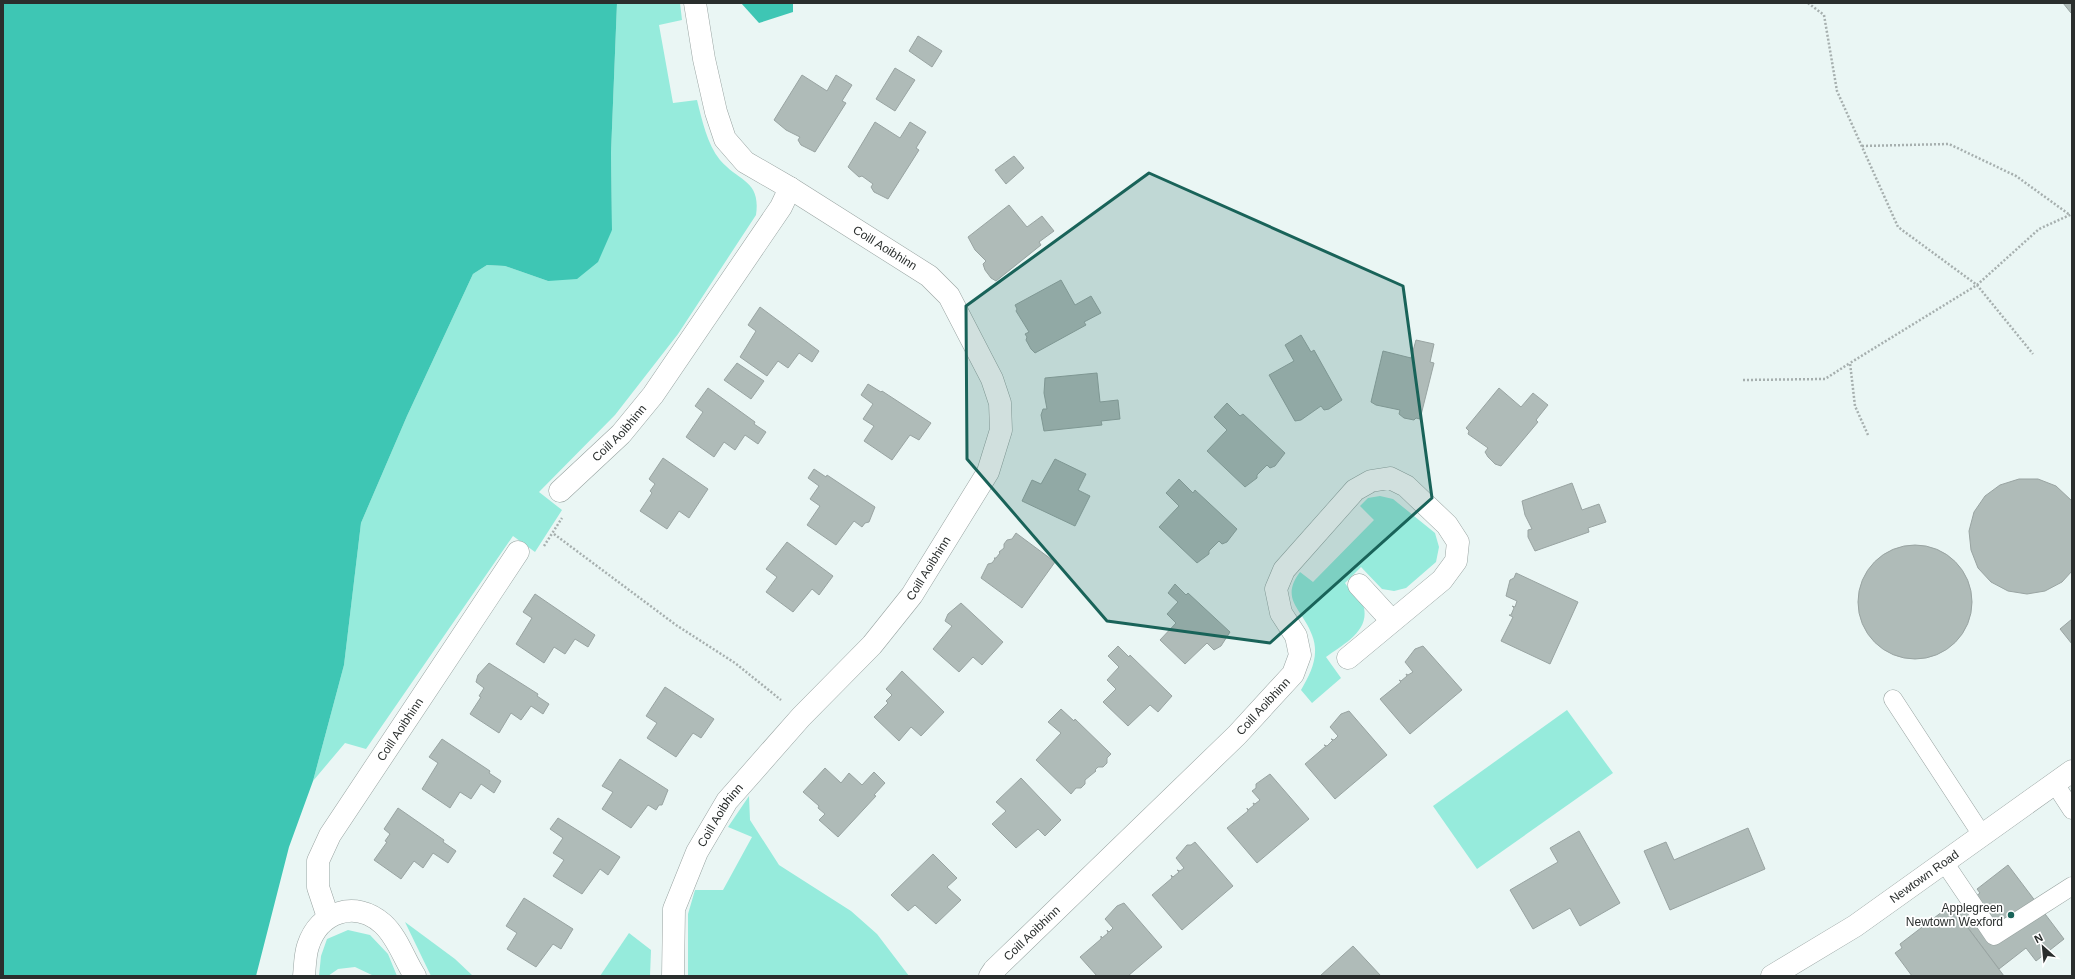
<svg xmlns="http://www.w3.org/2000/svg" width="2075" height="979" font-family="Arial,sans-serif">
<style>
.green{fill:#96ebdc}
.forest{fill:#3ec6b4}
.building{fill:#afbbb8;stroke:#99a4a2}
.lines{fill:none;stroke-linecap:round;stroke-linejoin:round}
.service-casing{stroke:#98a3a1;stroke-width:19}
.minor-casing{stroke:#98a3a1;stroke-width:23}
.secondary-casing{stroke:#98a3a1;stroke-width:23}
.path{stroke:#a6afae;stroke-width:2.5;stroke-dasharray:2 2;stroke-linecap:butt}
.service{stroke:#fff;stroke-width:18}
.minor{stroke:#fff;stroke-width:22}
.secondary{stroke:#fff;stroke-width:22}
.marked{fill:#196359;fill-opacity:0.2;stroke:#196359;stroke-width:3;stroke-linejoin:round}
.poi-dot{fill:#196359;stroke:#fff;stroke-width:1.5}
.labels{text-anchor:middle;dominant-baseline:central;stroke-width:3.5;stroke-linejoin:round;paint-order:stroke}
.street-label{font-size:12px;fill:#2a2e2d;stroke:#fff}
.poi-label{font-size:12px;fill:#2a2e2d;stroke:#fff;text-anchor:end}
</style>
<rect width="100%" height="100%" fill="#eaf6f4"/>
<g class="green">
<path d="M617,3h63l2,17 -23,5 14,78 24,-3c5,20 10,44 23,60 19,22 41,20 36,55l-78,119 -63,81 -76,77 23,18 -27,42 -22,-16 -147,213 -21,-6 -32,38 31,-116 17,-142 46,-107 66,-142 14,-9 18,1 43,15 64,-51 -1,-77z"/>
<path d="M1380,496l13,3 42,34 4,14 -3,15 -30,26 -12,3 -12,-2 -21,-22 -16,16c4,7 17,17 19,25 5,24 -22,37 -38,49l15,21 -29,25 -11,-13c10,-17 19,-35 11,-55 -9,-26 -33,-35 -12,-63l13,10 61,-62 -14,-14 8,-8z"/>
<path d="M1567,710l46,63 -136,96 -44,-63z"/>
<path d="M749,796l1,24 29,45 72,46 26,23 32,42h-221v-62l7,-24h28l29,-53 -24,-10z"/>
<path d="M405,922l50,37 18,17h-42z"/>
<path d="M348,930l22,5 18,19 9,22h-23l-19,-9 -17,2 -10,7h-9l2,-20 6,-17z"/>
<path d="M629,933l22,17 -1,26h-50z"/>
</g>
<g class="forest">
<path d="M3,3h614l-6,150 1,77 -14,32 -21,17 -29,2 -43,-15 -18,-1 -14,9 -66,142 -46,107 -17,142 -31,116 -24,66 -33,129h-253z"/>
<path d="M741,3h52v9l-34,11z"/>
</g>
<g class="building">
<path d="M2063,3h9v10h-1z"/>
<path d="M918,36l24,15 -10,16 -23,-16z"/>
<path d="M895,68l20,12 -20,31 -19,-12z"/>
<path d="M802,75l25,16 9,-16 16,10 -10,16 4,2 -31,49 -14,-7 -3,-5 2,-3 -14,-7 -12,-10z"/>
<path d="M875,122l25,16 10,-16 16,10 -10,16 3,2 -31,49 -14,-7 -3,-5 2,-3 -11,-8 -3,1 -11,-10z"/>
<path d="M1014,156l10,12 -18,16 -11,-14z"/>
<path d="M1009,205l18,22 15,-11 12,15 -15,11 2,3 -45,36 -5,-3 -6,-8 -2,-6 3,-3 -11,-11 -7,-13z"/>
<path d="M1061,280l14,25 16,-9 10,17 -17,9 2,3 -51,28 -4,-4 -5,-9 1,-3 -2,-3 4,-2 -13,-21 1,-2 -2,-4z"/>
<path d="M760,307l59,44 -7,11 -13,-9 -11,15 -10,-7 -11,15 -27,-19 16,-26 -8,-6z"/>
<path d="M1301,335l10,17 3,-2 28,50 -13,9 -5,1 -3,-4 -20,14 -6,1 -26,-46 25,-14 -9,-16z"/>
<path d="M1416,340l18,4 -4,18 4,1 -14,56 -4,-1 -2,2 -10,-2 -5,-4 1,-4 -24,-5 -5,-3 12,-51 28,7z"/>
<path d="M737,363l27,18 -13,18 -27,-19z"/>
<path d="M1097,373l3,29 18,-2 2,19 -19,2 1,4 -58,6 -3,-16 2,-6h4l-3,-16 1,-15z"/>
<path d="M868,384l13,8 1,-1 49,32 -12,17 -9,-5 -18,25 -28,-19 10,-15 -11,-7 10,-15 -12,-9z"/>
<path d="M708,388l47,34 -1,2 12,8 -8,12 -13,-9 -10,15 -11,-8 -10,15 -28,-20 17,-25 -8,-6z"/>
<path d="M1499,388l22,19 12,-14 15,12 -12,15 2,2 -37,44 -6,-2 -7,-7 -3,-5 3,-4 -20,-14 1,-3 -3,-3z"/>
<path d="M1227,403l13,13 3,-2 42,39 -10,13 -5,2 -3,-3 -10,10v3l-12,9 -38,-36 20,-21 -13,-13z"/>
<path d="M663,458l45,31 -19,29 -10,-7 -12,18 -27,-18 12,-18 -2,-2 5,-7 -6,-5z"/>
<path d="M1055,459l31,15 -8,16 12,6 -15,30 -53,-25 10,-21 9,4z"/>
<path d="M814,469l12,8 1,-2 48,32 -6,15 -4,1 -3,4 -8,-6 -18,24 -29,-20 13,-19 -10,-7 9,-13 -11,-8z"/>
<path d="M1179,479l14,14 2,-3 42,39 -10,13 -5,2 -3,-3 -10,10v3l-12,9 -38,-36 20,-21 -13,-13z"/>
<path d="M2019,479h19l18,7 16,15v70l-10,11 -17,9 -18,3 -19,-3 -17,-9 -13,-14 -7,-18 -2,-19 5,-19 11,-16 15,-11z"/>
<path d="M1572,483l10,27 17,-6 7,18 -18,6 1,4 -54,19 -7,-14v-7l4,-1 -7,-14 -3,-14z"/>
<path d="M1016,533l39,29 -33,46 -41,-30 7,-14 4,-1 3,-4 -1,-1h2l4,-5 -1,-1 5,-4v-4l3,-4 5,-1z"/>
<path d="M787,542l46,34 -14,19 -7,-6 -19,23 -27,-20 11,-15 -11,-8z"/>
<circle cx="1915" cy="602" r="57"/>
<path d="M1516,573l62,29 -28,62 -49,-23 12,-24 -4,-2h2l3,-7 -2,-2 3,1 2,-6 -11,-5 4,-16 4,-2z"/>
<path d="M1175,584l11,11 2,-2 42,39 -9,14 -7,4 -7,-7 -22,21 -25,-24 16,-17 -9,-9 11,-12 -10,-9z"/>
<path d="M535,594l60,41 -7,12 -13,-8 -10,15 -11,-7 -10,16 -28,-19 16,-26 -9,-6z"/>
<path d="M961,603l42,39 -21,23 -9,-8 -14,15 -26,-23 19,-23 -7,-5 3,-7z"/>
<path d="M2072,619v25l-12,-15z"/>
<path d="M1118,646l11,11 1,-2 42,41 -14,16 -8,-7 -22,21 -25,-24 13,-13 -9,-9 12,-13 -11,-11z"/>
<path d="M1423,646l39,44 -52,44 -30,-35 21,-17 -2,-2 2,1 6,-5 -1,-2 2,1 5,-3 -8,-10 10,-13z"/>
<path d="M489,663l49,31 -1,2 12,8 -6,10 -12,-8 -10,14 -10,-7 -12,20 -29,-19 11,-17 -2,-1 5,-8 -8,-6 2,-7z"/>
<path d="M902,671l42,41 -23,24 -10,-9 -12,14 -25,-24 14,-14 -2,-2 6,-6 -6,-6z"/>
<path d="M665,687l49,32 -13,19 -8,-5 -17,24 -29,-19 10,-15 -11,-7z"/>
<path d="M1061,709l13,12 1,-2 36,35 -4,4v5l-4,4h-5l-3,3 1,1 -11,9v4l-4,4h-5l-5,6 -35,-34 25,-27 -13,-11z"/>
<path d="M1349,711l38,44 -52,44 -30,-35 21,-18 -2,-1 3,1 6,-6 -2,-1 3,1 4,-4 -8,-9 11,-13z"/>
<path d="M442,739l48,32 -1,2 12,8 -7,12 -13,-9 -10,15 -11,-7 -10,16 -28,-19 16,-26 -9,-6z"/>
<path d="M620,759l48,31 -6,15h-3l-3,5 -8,-5 -17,23 -29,-19 11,-17 -11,-6z"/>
<path d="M825,768l16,15 8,-10 13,12 12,-13 11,11 -11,12 2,1 -38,41 -19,-17 6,-6 -7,-6 1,-2 -16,-14z"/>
<path d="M1270,774l39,45 -52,44 -30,-35 21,-17 -1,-3 1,2 6,-5 -1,-2 2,1 5,-4 -8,-9 4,-3v-4z"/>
<path d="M1021,778l40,42 -16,16 -7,-7 -22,19 -24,-24 14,-13 -10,-9z"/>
<path d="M398,808l46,32 -1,2 13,9 -8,12 -15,-10 -10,15 -9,-7 -13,18 -27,-19 13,-18 -2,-1 5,-7 -6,-5z"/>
<path d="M558,818l62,39 -12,18 -8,-6 -18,25 -29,-18 11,-16 -11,-7 10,-15 -13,-9z"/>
<path d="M1748,828l17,41 -95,41 -26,-59 22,-9 8,18z"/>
<path d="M1579,831l41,72 -40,23 -10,-18 -37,21 -23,-39 48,-28 -8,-14z"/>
<path d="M1195,842l38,44 -51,44 -30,-35 20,-17 -1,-3 2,2 6,-5 -2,-2 3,1 4,-3 -8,-10 11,-13h4z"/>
<path d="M933,854l24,24 -10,9 14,13 -25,24 -21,-19 -7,6 -17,-16z"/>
<path d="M2008,865l56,74 -28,22 -10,-13 -27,21 -43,-57 24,-19 -3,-4z"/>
<path d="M524,898l49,31 -12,20 -8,-5 -17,23 -29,-18 10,-16 -11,-7z"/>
<path d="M1124,903l38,44 -34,29h-31l-17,-19 21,-18v-3l1,2 6,-5 -1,-3 2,2 4,-4 -8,-9 12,-13z"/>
<path d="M1951,905l5,7 48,64h-92l-17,-23 7,-5 -2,-4z"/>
<path d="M1353,946l28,30h-61z"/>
</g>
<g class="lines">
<g class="service-casing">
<g id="service">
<path d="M1893,699l89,136"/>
<path d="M2055,784l17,26"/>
<path d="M1944,862l50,74 78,-50"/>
</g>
</g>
<g class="minor-casing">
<g id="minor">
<path id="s1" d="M560,491l61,-57 32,-39 128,-188 9,-19"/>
<path d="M1359,585l33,36"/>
<path id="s2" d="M328,917l-10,-30v-26l12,-26 188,-283"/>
<path d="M304,976c1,-10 1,-21 4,-30 11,-34 47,-47 75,-22 15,14 21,35 32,52"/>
<path id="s3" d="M673,976l1,-67 23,-57 30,-51 74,-84 71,-72 40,-50 76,-123 13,-42 -1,-27 -8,-24 -43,-83 -20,-20 -139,-88 -45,-26 -20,-23 -9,-27 -12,-53 -9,-56"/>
<path id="s4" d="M990,976l4,-6 243,-235 56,-61 7,-19 -4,-19 -15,-23 -5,-24 8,-19 71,-80 16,-9 19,-3 16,8 41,39 11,17 -2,19 -14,19 -94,78"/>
</g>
</g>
<g class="secondary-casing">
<g id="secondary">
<path id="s5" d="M1772,976l83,-50 217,-155"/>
</g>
</g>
<g class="path">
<path d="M1808,3l16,12 13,76 61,136 79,58 56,69"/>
<path d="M1862,146l87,-2 67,32 54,39"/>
<path d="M1743,380l82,-1 25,-16"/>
<path d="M1868,435l-13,-29 -5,-43 127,-78 62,-56 33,-15"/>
<path d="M554,534l122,91 59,38 46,37"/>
<path d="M544,546l18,-28"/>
</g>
<use href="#service" class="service"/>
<use href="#minor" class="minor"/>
<use href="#secondary" class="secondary"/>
</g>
<path class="marked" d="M1149,173l254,113 29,212 -162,145 -163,-22 -140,-162 -1,-153z"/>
<circle class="poi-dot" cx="2011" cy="915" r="4"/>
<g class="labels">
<g class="street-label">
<text transform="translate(885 248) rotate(32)">Coill Aoibhinn</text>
<text stroke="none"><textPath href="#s1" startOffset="83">Coill Aoibhinn</textPath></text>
<text stroke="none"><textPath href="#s3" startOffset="496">Coill Aoibhinn</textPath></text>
<text stroke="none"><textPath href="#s4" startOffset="384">Coill Aoibhinn</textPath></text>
<text stroke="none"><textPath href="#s2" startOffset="213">Coill Aoibhinn</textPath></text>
<text stroke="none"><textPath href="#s3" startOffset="172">Coill Aoibhinn</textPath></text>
<text stroke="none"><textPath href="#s5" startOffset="182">Newtown Road</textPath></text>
<text stroke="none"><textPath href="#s4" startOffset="60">Coill Aoibhinn</textPath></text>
</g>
<g class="poi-label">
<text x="2003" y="908">Applegreen<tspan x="2003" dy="14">Newtown Wexford</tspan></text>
</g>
</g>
<rect width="2075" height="979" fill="none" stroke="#2a2e2d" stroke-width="8"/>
<g transform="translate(2043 947) rotate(333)" stroke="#ffffff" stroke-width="3" paint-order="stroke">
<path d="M0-3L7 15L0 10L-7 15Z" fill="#2a2e2d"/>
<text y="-6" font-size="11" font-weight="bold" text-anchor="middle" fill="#2a2e2d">N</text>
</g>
</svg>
